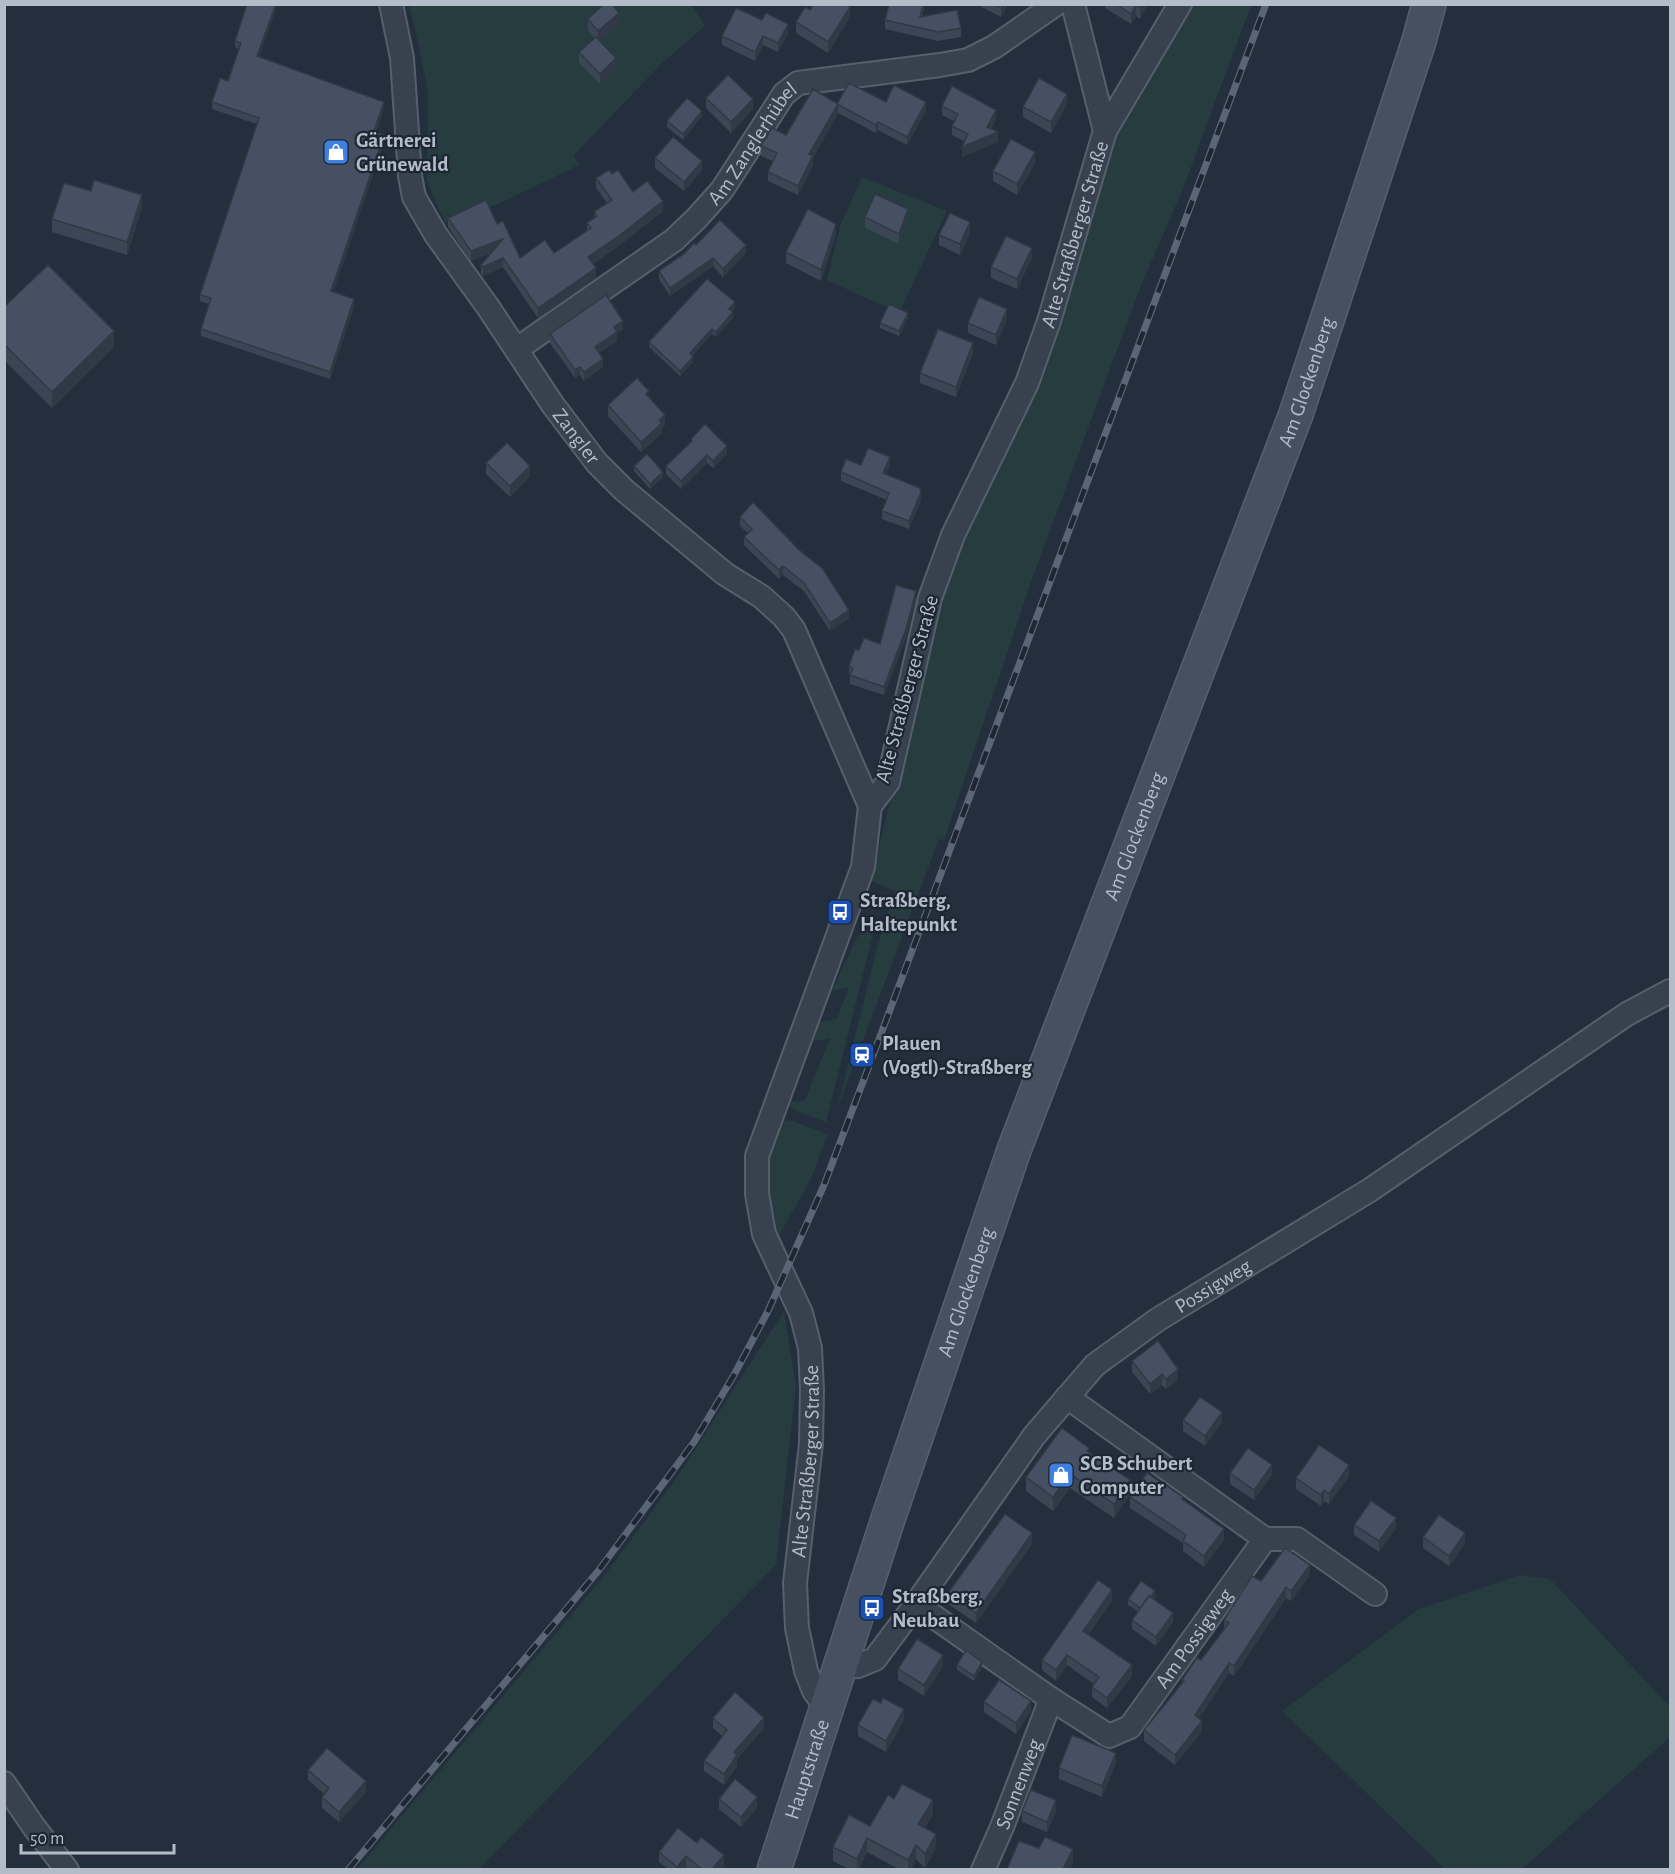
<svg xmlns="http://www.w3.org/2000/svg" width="1675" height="1874" font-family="'Alegreya Sans',sans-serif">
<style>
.green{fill:#263c3f}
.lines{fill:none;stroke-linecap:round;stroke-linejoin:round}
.minor-casing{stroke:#565f6c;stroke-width:26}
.secondary-casing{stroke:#565f6c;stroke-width:36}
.minor{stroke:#38414e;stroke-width:22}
.secondary{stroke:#465061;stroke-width:33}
.rail-casing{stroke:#5a6575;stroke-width:7}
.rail{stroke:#1d2633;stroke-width:4.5;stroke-dasharray:14;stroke-linecap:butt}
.wall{fill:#3b4654}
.shaded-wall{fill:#303945}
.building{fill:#455162;stroke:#303945;stroke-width:1.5}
.labels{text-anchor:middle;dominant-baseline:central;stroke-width:4.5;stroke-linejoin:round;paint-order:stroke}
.poi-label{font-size:21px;font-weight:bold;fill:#b4bcc9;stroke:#1d2633;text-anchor:start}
.street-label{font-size:21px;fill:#b4bcc9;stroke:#1d2633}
</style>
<rect width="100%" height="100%" fill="#242f3e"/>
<g class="green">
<path d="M409,5h283l13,21 -42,36 -89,93 5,10 -81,39 -53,19 -18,-42 1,-88 -8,-42z"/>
<path d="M1188,5h63l-67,181 -44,102 -108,291 -88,261 -5,-1 -102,270 42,-169 16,-49 -24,-10 67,-280 162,-419 16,-48z"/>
<path d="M862,177l85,34 -48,102 -72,-33 13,-54z"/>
<path d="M869,928l5,2 -48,192 -30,-11 -9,-8 18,-3 25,-62 -20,4 9,-20 18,-3 12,-32 -17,4 25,-54z"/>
<path d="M778,1119l14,2 36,13 -18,47 -32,56c-16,-44 -11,-75 0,-118z"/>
<path d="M784,1311l12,74 -20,180 -297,304h-122l247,-293 72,-97z"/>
<path d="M1520,1575l30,4 120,128v30l-148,132h-77l-163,-158 137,-102z"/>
</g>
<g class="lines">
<g class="minor-casing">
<g id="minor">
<path id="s1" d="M391,4l11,54 8,118 4,21 22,38 52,72 65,98 44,58 27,27 101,84 37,23 22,20 10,13 76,176"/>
<path d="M1073,4l32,127"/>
<path id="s2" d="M517,349l157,-109 22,-21 26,-29 62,-96 14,-11 142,-18 28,-5 26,-13 62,-43"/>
<path d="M1265,1539h32l78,55"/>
<path id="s3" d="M916,1604l135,95 58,37 21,-9 135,-188 -198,-142"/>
<path id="s4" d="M840,1667l18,-1 17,-7 41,-55 118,-168 61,-71 62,-45 213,-130 257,-176 43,-23"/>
<path id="s5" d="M827,1709l-13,-18 -8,-20 -9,-43 -2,-45 16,-139 1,-54 -2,-42 -9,-35 -37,-79 -7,-40v-38l106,-289 7,-61 18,-24 42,-184 23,-63 74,-152 22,-62 56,-190 75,-127"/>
<path d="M4,1783l30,44 33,43"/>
<path id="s6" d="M983,1870l19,-43 49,-128"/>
</g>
</g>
<g class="secondary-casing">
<g id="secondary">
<path id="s7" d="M774,1870l114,-351 126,-369 282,-736 123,-373 10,-37"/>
</g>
</g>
<use href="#minor" class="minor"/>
<use href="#secondary" class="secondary"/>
<g class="rail-casing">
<path id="rail" d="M348,1870l251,-300 95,-128 40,-67 34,-64 56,-126 45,-119 397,-1062"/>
</g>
<use href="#rail" class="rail"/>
</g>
<g class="wall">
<path d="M247,4l13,53 124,51 -8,24 8,10 -51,150 21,14 -24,73 -129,-43v-7l8,-25 -9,-3v-6l57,-171 -45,-15v-7l16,-21 11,-32 -4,-2v-6z"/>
<path d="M925,4l-3,13 39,11v9l-23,4 -53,-12v-9z"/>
<path d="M976,4h32l-7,13z"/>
<path d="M1105,4h43l-8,15 -4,-3 -5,8 -26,-16z"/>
<path d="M810,10l40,7 -22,36 -32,-20v-11z"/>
<path d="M588,19l31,5 -20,17 17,28 -16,15 -21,-21v-11l16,-14 -7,-8z"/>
<path d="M788,33l-10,19 -15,-7 -8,16 -33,-16v-9z"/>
<path d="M706,98l47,11 -22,24 -25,-25z"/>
<path d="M886,102l40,9 -19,34 -29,-15 -2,3 -38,-20 -25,45v7l-15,30 -30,-14v-9l5,-11 -12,-5v-10l25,-11 52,-31z"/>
<path d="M1067,104l-16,29 -28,-16v-10z"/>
<path d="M942,106l54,13 -5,10 7,13 -36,15 2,-16 -12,-6v-9l2,-5 -12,-6z"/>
<path d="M702,116l-19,24 -16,-13v-6z"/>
<path d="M655,158l47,12 -18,21 -29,-23z"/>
<path d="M1035,163l-18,32 -24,-14v-10z"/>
<path d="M612,174l21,18 30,19 -43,34 -27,19 3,14 -58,40 -35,-51 -20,9 -2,-2v-9l10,-12 -20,8 -23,-34v-9l49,6 23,34 34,-5 33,-23v-7l7,-4v-7l13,-9 -11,-15v-10z"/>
<path d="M142,207l-15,48 -75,-23v-13z"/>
<path d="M865,217l43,2 -9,25 -34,-16z"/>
<path d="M970,233l-10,22 -21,-10v-10z"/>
<path d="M836,234l-15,47 -35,-18v-11z"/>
<path d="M696,245l50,8 -23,24 -10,-11 -43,30 -11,-17v-8z"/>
<path d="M1032,258l-15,31 -26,-11v-11z"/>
<path d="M4,307l110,40 -62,61 -48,-48z"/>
<path d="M735,308l-3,3 1,7 -17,19 -4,-3 -20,22 1,6 -13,14 -31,-29v-5z"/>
<path d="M908,318l-9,18 -19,-8v-5z"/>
<path d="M1007,319l-11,26 -28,-12v-10z"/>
<path d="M623,329l-6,4v8l-18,12 4,14 -19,14 -4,-6 -5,3 -25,-35v-9z"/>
<path d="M973,353l-17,44 -36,-14v-10z"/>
<path d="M649,396l16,29 -3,3v5l-21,19 -33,-36v-11z"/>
<path d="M691,439l36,15 -14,14 -6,-5 -26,26 -15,-15v-8l25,-24z"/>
<path d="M486,463l44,13 -20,21 -24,-23z"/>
<path d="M861,465h29l-4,9 35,26 -12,29 -27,-10v-8l5,-11 -46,-19v-9z"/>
<path d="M634,466l29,11 -13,12 -16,-18z"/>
<path d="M740,517l109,101 -19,13 -26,-40 -21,-16 -4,4 -35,-34v-8l4,-4 -8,-7z"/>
<path d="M916,599l-10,38 -22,58 -34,-11v-9h-1v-9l31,-22z"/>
<path d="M1132,1361l46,19 -12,9 -4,-4 -12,9 -18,-22z"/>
<path d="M1183,1420l39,2 -17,24 -22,-15z"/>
<path d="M1089,1453l41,41 -16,24 -44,-30 -17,23 -27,-20v-14z"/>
<path d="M1230,1473l42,2 -18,25 -24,-16z"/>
<path d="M1349,1476l-20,28 -5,-3 -3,5 -25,-17v-11z"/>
<path d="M1130,1497l53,3 41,40 -20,27 -21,-16v-8l-53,-35z"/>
<path d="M1354,1525l42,3 -17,24 -25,-17z"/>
<path d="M1423,1537l42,7 -16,22 -26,-18z"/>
<path d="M1032,1544l-56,79 -28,-19v-11z"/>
<path d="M1310,1575l-19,26 -5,-3 -52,78 -5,-3 -30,45 3,13 -27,34 -31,-24v-11l38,-46v-4l19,-20 23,-30v-10z"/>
<path d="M1155,1597l-2,2 20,23 -17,24 -24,-17v-9l6,-9 -10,-6v-6z"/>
<path d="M1112,1601l-24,34 44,41 -25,32 -15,-11v-10l2,-3 -27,-19 -11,16 -14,-11v-10z"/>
<path d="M957,1665l25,2 -8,14 -17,-11z"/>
<path d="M943,1666l-19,30 -26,-16v-11z"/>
<path d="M984,1702l47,9 -15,23 -32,-22z"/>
<path d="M713,1718l51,10 -27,31v7l-13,19 -20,-14v-10l18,-25 -9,-8z"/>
<path d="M904,1720l-18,32 -28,-16v-11z"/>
<path d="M1116,1763l-14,34 -43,-18v-11z"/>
<path d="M308,1770l58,22 -27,30 -17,-14v-11l2,-3 -16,-14z"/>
<path d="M719,1799l38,9 -16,19 -22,-18z"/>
<path d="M894,1799l39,15 -8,14 11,20 -11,20 -9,-9 -5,10h-12l-32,-17 -8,17h-10l-16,-8v-14l37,-21z"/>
<path d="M1022,1811h34l-9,21 -25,-10z"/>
<path d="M678,1828l46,38 -4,3h-31l-3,-2 -3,2h-15l-9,-7v-10z"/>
</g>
<g class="shaded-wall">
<path d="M276,4h2l-21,59v-7z"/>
<path d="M923,4h2l-5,23v-10z"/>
<path d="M1003,4h5l-7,13v-9z"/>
<path d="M1142,4h6l-8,15v-11z"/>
<path d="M1136,5v11l-5,8v-10z"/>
<path d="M850,7v10l-22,36v-11z"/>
<path d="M619,13v11l-21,18v-11z"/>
<path d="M788,24v9l-10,19v-9z"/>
<path d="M763,36v9l-8,16v-9z"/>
<path d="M616,58v11l-16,15v-10z"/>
<path d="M1067,94v10l-16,29v-11z"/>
<path d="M753,99v10l-22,24v-11z"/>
<path d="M384,102v6l-10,30v-7z"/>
<path d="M926,102v9l-19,34v-8z"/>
<path d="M838,104v10l-25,44v7l-15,30v-9l11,-32z"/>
<path d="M996,110v9l-9,17v-9z"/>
<path d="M702,111v5l-19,24v-6z"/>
<path d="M878,122v8l-2,3v-8z"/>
<path d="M998,132v10l-36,15v-10z"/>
<path d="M384,135v7l-53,156v-7z"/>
<path d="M1035,152v11l-18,32v-11z"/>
<path d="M702,161v9l-18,21v-9z"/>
<path d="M142,195v12l-15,48v-13z"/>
<path d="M663,201v10l-43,34 -32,22v-10z"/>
<path d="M908,209v10l-9,25v-10z"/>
<path d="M970,222v11l-10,22v-11z"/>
<path d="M836,224v10l-15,47v-11z"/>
<path d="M503,239v9l-32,13v-10z"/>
<path d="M746,245v8l-23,24v-8z"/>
<path d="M1032,248v10l-15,31v-10z"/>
<path d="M503,258v9l-20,9v-9z"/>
<path d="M713,258v8l-43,30v-8z"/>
<path d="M596,268v10l-58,40v-10z"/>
<path d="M354,299v7l-24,73v-7z"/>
<path d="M735,302v6l-6,6v-5z"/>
<path d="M1007,309v10l-11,26v-10z"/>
<path d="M733,312v6l-17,19v-5z"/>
<path d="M908,313v5l-9,18v-5z"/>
<path d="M623,321v8l-6,4v8l-22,15v-9l19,-20z"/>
<path d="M712,329v5l-22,25v-6z"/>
<path d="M114,331v16l-62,61v-16z"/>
<path d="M973,343v10l-17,44v-10z"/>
<path d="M693,357v5l-13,14v-5z"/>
<path d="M603,359v8l-19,14v-9z"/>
<path d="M580,367v8l-5,3v-8z"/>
<path d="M665,415v10l-3,3v5l-21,19v-10z"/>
<path d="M727,446v8l-14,14v-7z"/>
<path d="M707,455v8l-26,26v-8z"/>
<path d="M890,457v8l-7,16v-8z"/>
<path d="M530,466v10l-20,21v-11z"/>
<path d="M663,472v5l-13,12v-5z"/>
<path d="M921,492v8l-12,29v-8z"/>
<path d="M783,566v9l-4,4v-9z"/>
<path d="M916,591v8l-10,38 -22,58v-8z"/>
<path d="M849,610v8l-19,13v-8z"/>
<path d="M1178,1369v11l-12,9v-10z"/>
<path d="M1162,1374v11l-12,9v-10z"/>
<path d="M1222,1412v10l-17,24v-10z"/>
<path d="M1272,1465v10l-18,25v-10z"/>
<path d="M1349,1465v11l-20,28v-10z"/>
<path d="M1070,1474v14l-17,23v-14z"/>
<path d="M1130,1480v14l-16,24v-14z"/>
<path d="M1324,1490v11l-3,5v-11z"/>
<path d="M1396,1518v10l-17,24v-11z"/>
<path d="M1224,1529v11l-20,27v-11z"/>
<path d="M1032,1533v11l-56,79v-10z"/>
<path d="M1465,1533v11l-16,22v-10z"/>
<path d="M1310,1565v10l-19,26v-10z"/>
<path d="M1286,1587v11l-52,78v-10z"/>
<path d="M1112,1590v11l-29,41v-11z"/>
<path d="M1155,1591v6l-13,17v-5z"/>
<path d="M1173,1613v9l-17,24v-9z"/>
<path d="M943,1655v11l-19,30v-11z"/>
<path d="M1067,1655v10l-11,16v-11z"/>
<path d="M982,1662v5l-8,14v-5z"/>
<path d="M1229,1663v10l-34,52v-10z"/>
<path d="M1132,1665v11l-25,32v-10z"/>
<path d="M1031,1701v10l-15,23v-11z"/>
<path d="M904,1709v11l-18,32v-11z"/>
<path d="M764,1718v10l-27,31v7l-13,19v-11l10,-22z"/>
<path d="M1202,1721v10l-27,34v-10z"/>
<path d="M1116,1753v10l-14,34v-11z"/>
<path d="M366,1781v11l-27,30v-10z"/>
<path d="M757,1797v11l-16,19v-10z"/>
<path d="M933,1800v14l-15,25v-15z"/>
<path d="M1056,1800v11l-9,21v-10z"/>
<path d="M936,1834v14l-11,20v-14z"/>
<path d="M867,1838v14l-8,17h-2v-10z"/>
<path d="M916,1845v14l-5,10h-3v-9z"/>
<path d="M1073,1849v14l-3,6h-7z"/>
<path d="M724,1855v11l-4,3h-8z"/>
<path d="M686,1856v11l-3,2h-6v-2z"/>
</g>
<g class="building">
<path d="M247,4h29l-19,52 127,46 -10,29 10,4 -53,156 23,8 -24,73 -129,-43 10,-31 -11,-3 59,-177 -47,-16 8,-24 8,3 13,-38 -6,-2z"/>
<path d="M604,4h8l7,9 -21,18 -10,-12z"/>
<path d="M814,4h32l4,3 -22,35 -32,-20 9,-15 5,3z"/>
<path d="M889,4h34l-3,13 37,-7 4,18 -23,4 -53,-12z"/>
<path d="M993,4h10l-2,4z"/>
<path d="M1116,4h26l-2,4 -4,-3 -5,9z"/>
<path d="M736,8l26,12 4,-7 22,11 -10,19 -15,-7 -8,16 -33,-16z"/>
<path d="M596,37l20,21 -16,16 -21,-22z"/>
<path d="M728,75l25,24 -22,23 -25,-24z"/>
<path d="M1039,78l28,16 -16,28 -28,-15z"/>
<path d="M849,83l37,19 8,-17 32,17 -19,35 -29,-15 -2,3 -39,-21z"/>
<path d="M952,86l44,24 -9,17 11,5 -36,15 6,-13 -16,-8 6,-12 -16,-8z"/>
<path d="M813,89l25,15 -29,50 4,1 -15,31 -30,-14 9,-19 -16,-7 11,-18 14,7z"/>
<path d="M687,98l15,13 -19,23 -16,-13z"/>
<path d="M673,137l29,24 -18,21 -29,-24z"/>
<path d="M1011,139l24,13 -18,32 -24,-13z"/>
<path d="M609,170l3,4 6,-4 15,22 14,-11 16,20 -43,34 -32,22 8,11 -58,40 -35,-50 -20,9 -2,-2 22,-26 -32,12 -23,-33 38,-18 11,24 6,-3 17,37 25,-18 9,13 37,-25 -4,-5 10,-7 -3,-4 18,-12 -16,-22z"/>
<path d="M94,180l48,15 -15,47 -75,-23 12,-36 27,8z"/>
<path d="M875,194l33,15 -9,25 -34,-17z"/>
<path d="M808,209l28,15 -15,46 -35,-18z"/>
<path d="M950,213l20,9 -10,22 -21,-9z"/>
<path d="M720,220l26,25 -23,24 -10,-11 -43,30 -11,-17 26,-18 9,-10 2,2z"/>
<path d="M1006,236l26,12 -15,31 -26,-12z"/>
<path d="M48,265l66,66 -62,61 -48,-48v-37z"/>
<path d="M707,279l28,23 -6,7 4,3 -17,20 -4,-3 -22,24 3,4 -13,14 -31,-29z"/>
<path d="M606,295l17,26 -9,6 3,5 -22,15 8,12 -19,13 -4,-5 -5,3 -25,-36z"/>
<path d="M979,297l28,12 -11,26 -28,-12z"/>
<path d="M889,304l19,9 -9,18 -19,-8z"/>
<path d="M938,329l35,14 -17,44 -36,-14z"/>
<path d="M637,378l12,13 -3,3 19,21 -6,5 3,3 -21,19 -33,-37z"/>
<path d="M705,424l22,22 -14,15 -6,-6 -26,26 -15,-15 26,-25 -1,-2z"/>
<path d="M507,443l23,23 -20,20 -24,-23z"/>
<path d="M868,448l22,9 -7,16 37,15 1,4 -12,29 -27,-10 7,-18 -48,-21 5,-13 15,6z"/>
<path d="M647,454l16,18 -13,12 -16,-18z"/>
<path d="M753,502l46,48 24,19 26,41 -19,13 -26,-40 -21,-17 -4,4 -35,-33 8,-8 -12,-12z"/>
<path d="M896,585l20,6 -10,38 -22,58 -34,-12 3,-7 -4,-2 6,-17 4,1 5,-12 16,6z"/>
<path d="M1158,1341l20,28 -12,10 -4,-5 -12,10 -18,-23z"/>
<path d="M1200,1397l22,15 -17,24 -22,-16z"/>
<path d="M1062,1428l27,20 -2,3 43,29 -16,24 -44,-30 -17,23 -27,-20z"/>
<path d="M1319,1445l30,20 -20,29 -5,-4 -3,5 -25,-17z"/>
<path d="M1248,1448l24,17 -18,25 -24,-17z"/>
<path d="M1147,1473l36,24 -1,2 42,30 -20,27 -21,-15 3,-6 -56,-38z"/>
<path d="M1371,1501l25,17 -17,23 -25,-16z"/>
<path d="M1005,1514l27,19 -56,80 -28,-20z"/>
<path d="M1439,1515l26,18 -16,23 -26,-19z"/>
<path d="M1285,1548l25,17 -19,26 -5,-4 -52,79 -5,-3 -34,52 7,6 -27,34 -31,-25 40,-49 -2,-1 15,-22 4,2 28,-37 -5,-3 28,-44 9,5z"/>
<path d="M1098,1580l14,10 -29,41 49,34 -25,33 -15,-11 7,-10 -32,-22 -11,15 -14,-10z"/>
<path d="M1141,1581l14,10 -5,6 -1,-1 -9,12 -12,-9z"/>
<path d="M1149,1596l24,17 -17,24 -24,-17z"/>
<path d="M917,1639l26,16 -19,30 -26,-16z"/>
<path d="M966,1650l16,12 -8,14 -17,-11z"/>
<path d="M999,1680l32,21 -15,22 -32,-21z"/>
<path d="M735,1692l29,26 -30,34 3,3 -13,19 -20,-13 23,-31 -14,-12z"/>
<path d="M883,1698l21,11 -18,32 -28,-16 15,-26 8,4z"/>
<path d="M1072,1735l44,18 -14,33 -43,-18z"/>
<path d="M327,1748l39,33 -27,31 -17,-15 7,-9 -21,-18z"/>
<path d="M735,1779l22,18 -16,20 -22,-18z"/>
<path d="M902,1784l31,16 -15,24 18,10 -11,20 -9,-9 -8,15 -41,-22 -10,21 -24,-12 16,-32 21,11 18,-31 6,4z"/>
<path d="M1031,1790l25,10 -9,22 -25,-11z"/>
<path d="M678,1828l19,15 4,-6 23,18 -12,14h-10l-16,-13 -9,11 -18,-15z"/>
<path d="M1045,1837l28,12 -10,20h-56l12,-28 20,7z"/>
</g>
<defs>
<g id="shop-square" transform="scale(1.35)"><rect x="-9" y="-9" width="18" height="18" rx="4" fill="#3f7fe0" stroke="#1d2633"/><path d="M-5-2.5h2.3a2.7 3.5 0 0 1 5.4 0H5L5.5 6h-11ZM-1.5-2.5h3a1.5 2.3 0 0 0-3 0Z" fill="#fff"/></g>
<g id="bus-square" transform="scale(1.35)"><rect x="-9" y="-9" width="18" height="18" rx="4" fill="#1a4fb4" stroke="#1d2633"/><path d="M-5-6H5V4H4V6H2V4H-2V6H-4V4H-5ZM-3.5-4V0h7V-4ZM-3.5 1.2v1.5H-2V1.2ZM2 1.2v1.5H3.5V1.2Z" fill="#fff"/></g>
<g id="station-square" transform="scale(1.35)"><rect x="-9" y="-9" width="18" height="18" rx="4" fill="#1a4fb4" stroke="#1d2633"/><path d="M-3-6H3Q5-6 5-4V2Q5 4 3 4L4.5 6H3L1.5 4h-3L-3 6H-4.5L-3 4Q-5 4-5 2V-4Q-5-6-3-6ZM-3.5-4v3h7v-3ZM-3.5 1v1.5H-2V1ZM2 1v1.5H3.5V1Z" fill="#fff"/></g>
</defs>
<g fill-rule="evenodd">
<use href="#shop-square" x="336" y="152"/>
<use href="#bus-square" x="840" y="912"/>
<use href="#station-square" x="862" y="1055"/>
<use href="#shop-square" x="1061" y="1475"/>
<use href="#bus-square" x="872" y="1608"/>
</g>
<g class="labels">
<g class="poi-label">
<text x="356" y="140">Gärtnerei<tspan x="356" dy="24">Grünewald</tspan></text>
<text x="860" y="900">Straßberg,<tspan x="860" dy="24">Haltepunkt</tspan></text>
<text x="882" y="1043">Plauen<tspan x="882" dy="24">(Vogtl)-Straßberg</tspan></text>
<text x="1080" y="1463">SCB Schubert<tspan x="1080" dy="24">Computer</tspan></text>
<text x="892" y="1596">Straßberg,<tspan x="892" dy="24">Neubau</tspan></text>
</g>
<g class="street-label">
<text stroke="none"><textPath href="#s2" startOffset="316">Am Zanglerhübel</textPath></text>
<text stroke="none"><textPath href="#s5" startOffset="1551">Alte Straßberger Straße</textPath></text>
<text stroke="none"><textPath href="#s7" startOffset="1581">Am Glockenberg</textPath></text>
<text stroke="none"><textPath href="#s1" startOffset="484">Zangler</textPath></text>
<text transform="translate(907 689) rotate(-75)">Alte Straßberger Straße</text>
<text stroke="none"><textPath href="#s7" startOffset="1095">Am Glockenberg</textPath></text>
<text stroke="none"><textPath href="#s4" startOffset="546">Possigweg</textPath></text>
<text stroke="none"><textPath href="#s7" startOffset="609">Am Glockenberg</textPath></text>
<text stroke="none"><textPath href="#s5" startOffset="255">Alte Straßberger Straße</textPath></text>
<text stroke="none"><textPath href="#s3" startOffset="366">Am Possigweg</textPath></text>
<text stroke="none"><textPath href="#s7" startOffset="106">Hauptstraße</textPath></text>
<text stroke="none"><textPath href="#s6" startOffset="93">Sonnenweg</textPath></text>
</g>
</g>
<rect width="1675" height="1874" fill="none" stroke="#b4bcc9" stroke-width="12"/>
<path d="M21 1844v9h153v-9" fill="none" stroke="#b4bcc9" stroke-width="3"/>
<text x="30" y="1844" font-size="18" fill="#b4bcc9" stroke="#1d2633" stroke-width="4.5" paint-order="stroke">50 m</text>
</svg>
